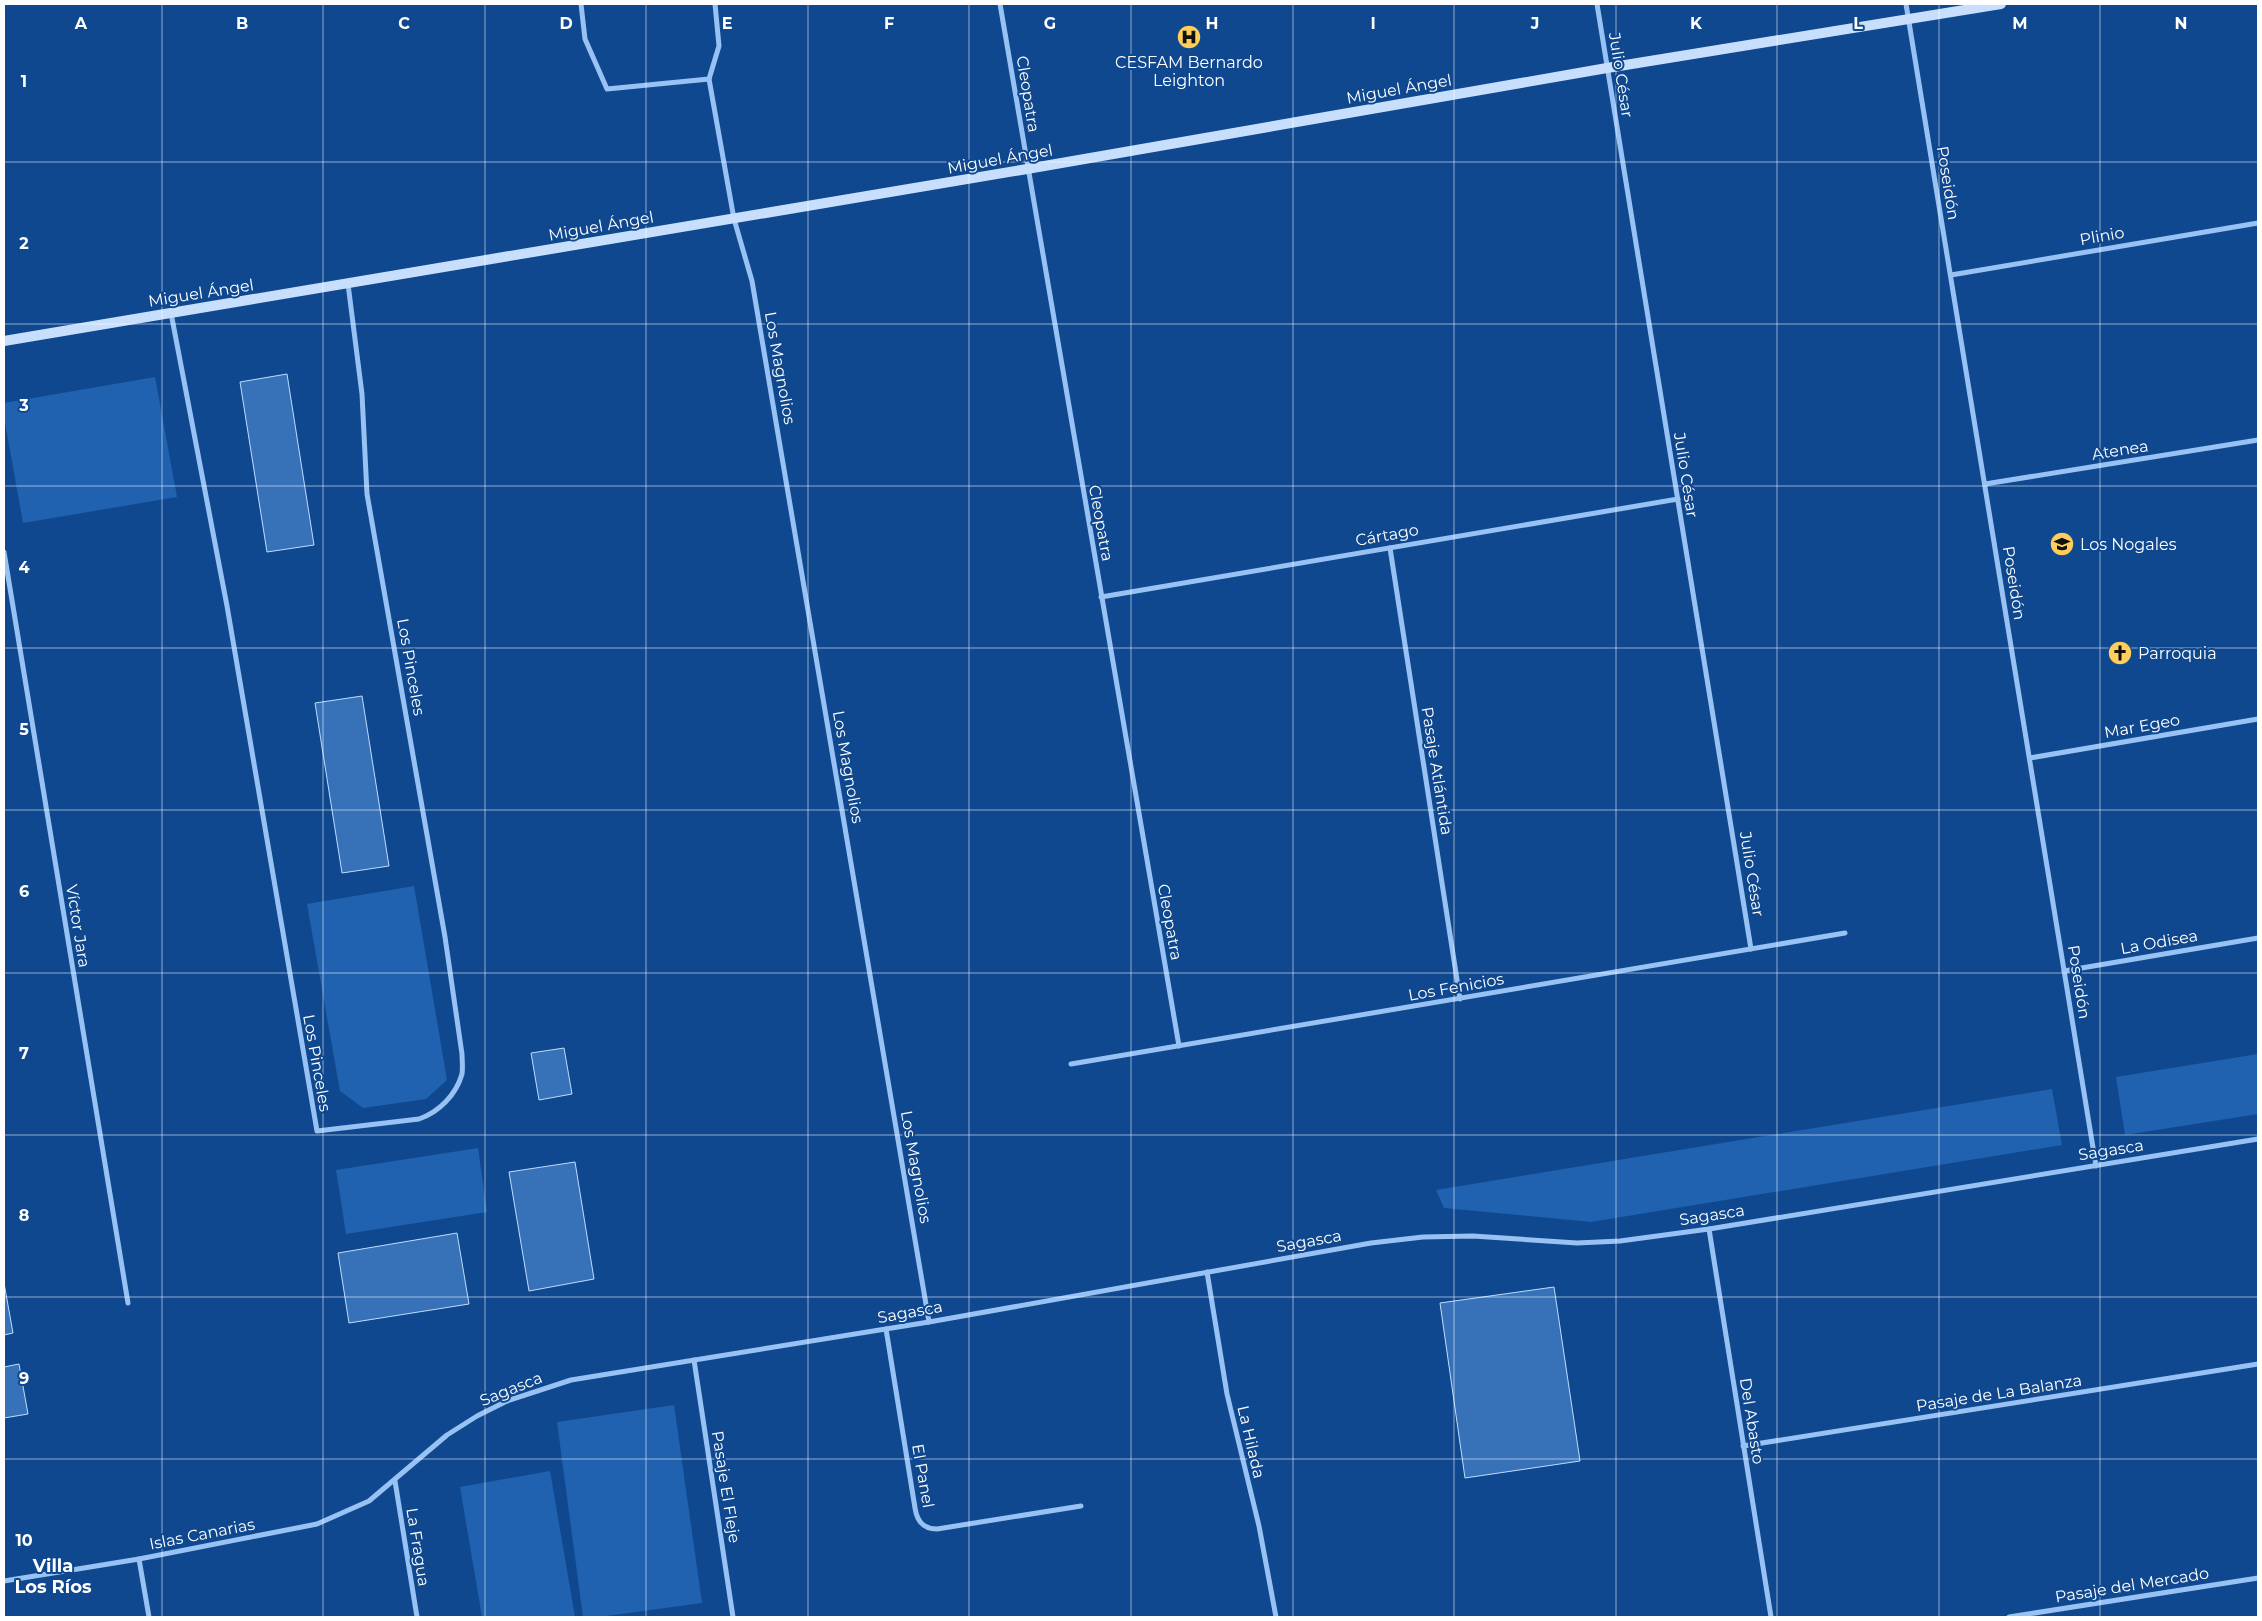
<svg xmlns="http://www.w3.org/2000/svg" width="2262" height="1621" font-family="Montserrat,sans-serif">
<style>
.green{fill:#2062af}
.building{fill:#3772b9;stroke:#bfdcfe}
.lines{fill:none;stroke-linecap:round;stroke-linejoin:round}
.street{stroke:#98c2f3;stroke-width:5}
.secondary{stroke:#c7dffd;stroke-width:10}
.grid{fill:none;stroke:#fff;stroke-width:1;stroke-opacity:0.55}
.labels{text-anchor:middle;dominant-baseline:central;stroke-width:4;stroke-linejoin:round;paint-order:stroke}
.poi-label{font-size:16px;fill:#fff;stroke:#0f488f;text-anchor:start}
.street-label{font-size:16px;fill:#fff;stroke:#0f488f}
.neighbourhood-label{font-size:18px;font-weight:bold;fill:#fff;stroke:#0f488f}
.grid-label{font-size:16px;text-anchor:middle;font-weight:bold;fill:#fff;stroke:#0f488f;stroke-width:4;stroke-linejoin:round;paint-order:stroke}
</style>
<rect width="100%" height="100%" fill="#0f488f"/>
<g class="green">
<path d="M155,377l22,120 -154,26 -19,-106v-14z"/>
<path d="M414,886l33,194 -21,19 -63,9 -23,-17 -33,-187z"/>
<path d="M2258,1054v60l-133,21 -9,-58z"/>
<path d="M2052,1089l10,56 -471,77 -147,-14 -8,-18z"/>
<path d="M478,1148l9,64 -141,22 -10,-64z"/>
<path d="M674,1405l28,198 -103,14h-16l-26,-195z"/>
<path d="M550,1471l25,146h-93l-22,-130z"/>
</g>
<g class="building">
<path d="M287,374l27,171 -47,7 -27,-170z"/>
<path d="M362,696l27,170 -47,7 -27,-170z"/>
<path d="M564,1048l8,46 -33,6 -8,-47z"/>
<path d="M575,1162l19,117 -65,12 -20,-119z"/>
<path d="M457,1233l12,71 -120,19 -11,-70z"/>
<path d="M4,1283l9,50 -9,2z"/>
<path d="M1554,1287l26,174 -115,17 -25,-175z"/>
<path d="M19,1364l9,50 -24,4v-51z"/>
</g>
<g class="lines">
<g class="street">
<path d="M581,4l4,35 22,50 102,-10 10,-33 -4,-42"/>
<path d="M1000,4l179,1042"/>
<path d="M1597,4l154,945"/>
<path d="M1906,4l190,1162"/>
<path d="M709,79l25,140 18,62 177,1041"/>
<path d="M1951,275l307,-52"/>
<path d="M171,313l56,293 90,525 102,-12c20,-7 37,-24 43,-45 1,-6 0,-14 0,-20l-17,-117 -78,-443 -5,-100 -14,-110"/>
<path d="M1985,484l273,-44"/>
<path d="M1390,548l70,451"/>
<path d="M4,552l124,751"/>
<path d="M1101,597l577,-98"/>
<path d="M2030,758l228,-39"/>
<path d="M2064,971l194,-33"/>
<path d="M1071,1064l774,-131"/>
<path d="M1709,1229l62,388"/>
<path d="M1207,1272l20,122 32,132 17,91"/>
<path d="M886,1329l29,179c2,13 8,21 22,21l144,-23"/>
<path d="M694,1360l39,257"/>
<path d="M1743,1446l515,-82"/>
<path d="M395,1481l22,136"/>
<path d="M139,1559l10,58"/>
<path d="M4,1581l135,-22 178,-35 52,-23 78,-66 30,-19 30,-15 64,-21 358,-58 442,-79 52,-6 50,-1 104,7 43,-2 89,-12 549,-90"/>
<path d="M2009,1617l249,-39"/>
</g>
<path class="secondary" d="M4,341l1023,-172 580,-101 394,-64"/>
</g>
<path class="grid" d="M162,4v1613M323,4v1613M485,4v1613M646,4v1613M808,4v1613M969,4v1613M1131,4v1613M1293,4v1613M1454,4v1613M1616,4v1613M1777,4v1613M1939,4v1613M2100,4v1613M4,162h2254M4,324h2254M4,486h2254M4,648h2254M4,810h2254M4,973h2254M4,1135h2254M4,1297h2254M4,1459h2254"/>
<defs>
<g id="hospital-disc" transform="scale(1.25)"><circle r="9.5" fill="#ffce5a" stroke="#0f488f"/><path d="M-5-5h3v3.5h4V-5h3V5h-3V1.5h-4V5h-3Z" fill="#111"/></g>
<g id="school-disc" transform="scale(1.25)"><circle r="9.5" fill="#ffce5a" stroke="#0f488f"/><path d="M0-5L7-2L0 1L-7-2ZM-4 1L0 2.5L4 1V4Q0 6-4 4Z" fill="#111"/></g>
<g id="church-disc" transform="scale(1.25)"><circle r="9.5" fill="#ffce5a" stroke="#0f488f"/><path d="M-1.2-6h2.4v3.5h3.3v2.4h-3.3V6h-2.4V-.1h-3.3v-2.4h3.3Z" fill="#111"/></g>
</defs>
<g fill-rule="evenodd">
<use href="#hospital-disc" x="1189" y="37"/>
<use href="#school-disc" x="2062" y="544"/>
<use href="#church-disc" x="2120" y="653"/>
</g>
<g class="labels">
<g class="poi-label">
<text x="1189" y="62" text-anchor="middle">CESFAM Bernardo<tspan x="1189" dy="18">Leighton</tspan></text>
<text x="2080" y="544">Los Nogales</text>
<text x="2138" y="653">Parroquia</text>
</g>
<g class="street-label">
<text transform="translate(1621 75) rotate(81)">Julio César</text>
<text transform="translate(1399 89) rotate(-10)">Miguel Ángel</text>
<text transform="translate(1028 94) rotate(81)">Cleopatra</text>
<text transform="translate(1000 159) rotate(-10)">Miguel Ángel</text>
<text transform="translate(1948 183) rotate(81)">Poseidón</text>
<text transform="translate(601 226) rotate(-10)">Miguel Ángel</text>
<text transform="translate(2102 236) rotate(-10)">Plinio</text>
<text transform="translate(201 293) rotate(-9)">Miguel Ángel</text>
<text transform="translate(780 368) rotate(80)">Los Magnolios</text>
<text transform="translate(2120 450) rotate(-9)">Atenea</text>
<text transform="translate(1686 475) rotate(81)">Julio César</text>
<text transform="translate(1101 523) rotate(80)">Cleopatra</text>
<text transform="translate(1387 535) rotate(-10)">Cártago</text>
<text transform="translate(2014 583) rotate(81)">Poseidón</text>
<text transform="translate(411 667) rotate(80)">Los Pinceles</text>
<text transform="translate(2142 726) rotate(-10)">Mar Egeo</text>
<text transform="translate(848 767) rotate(80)">Los Magnolios</text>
<text transform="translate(1437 771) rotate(81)">Pasaje Atlántida</text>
<text transform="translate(1752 874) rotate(81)">Julio César</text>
<text transform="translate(1170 922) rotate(80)">Cleopatra</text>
<text transform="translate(78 926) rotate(81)">Víctor Jara</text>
<text transform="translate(2159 942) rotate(-10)">La Odisea</text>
<text transform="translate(2079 982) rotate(81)">Poseidón</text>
<text transform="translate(1456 987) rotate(-10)">Los Fenicios</text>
<text transform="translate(317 1063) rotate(80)">Los Pinceles</text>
<text transform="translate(2111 1150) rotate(-9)">Sagasca</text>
<text transform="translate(916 1167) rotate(80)">Los Magnolios</text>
<text transform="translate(1712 1215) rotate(-9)">Sagasca</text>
<text transform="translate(1309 1241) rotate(-10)">Sagasca</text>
<text transform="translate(910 1312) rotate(-10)">Sagasca</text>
<text transform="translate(511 1389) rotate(-22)">Sagasca</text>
<text transform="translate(1999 1393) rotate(-9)">Pasaje de La Balanza</text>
<text transform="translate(1752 1421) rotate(81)">Del Abasto</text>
<text transform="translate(1251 1442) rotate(77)">La Hilada</text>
<text transform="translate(923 1476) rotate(80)">El Panel</text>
<text transform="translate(726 1487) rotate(81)">Pasaje El Fleje</text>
<text transform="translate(202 1534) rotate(-11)">Islas Canarias</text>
<text transform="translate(418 1547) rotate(81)">La Fragua</text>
<text transform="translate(2132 1585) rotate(-9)">Pasaje del Mercado</text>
</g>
<g class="neighbourhood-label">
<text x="53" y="1566">Villa<tspan x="53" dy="21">Los Ríos</tspan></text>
</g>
</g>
<g class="grid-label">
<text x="81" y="29">A</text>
<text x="242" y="29">B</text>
<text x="404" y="29">C</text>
<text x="566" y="29">D</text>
<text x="727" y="29">E</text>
<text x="889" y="29">F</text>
<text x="1050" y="29">G</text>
<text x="1212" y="29">H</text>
<text x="1373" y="29">I</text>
<text x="1535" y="29">J</text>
<text x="1696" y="29">K</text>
<text x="1858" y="29">L</text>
<text x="2020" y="29">M</text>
<text x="2181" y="29">N</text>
<text x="24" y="87">1</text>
<text x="24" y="249">2</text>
<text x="24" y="411">3</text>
<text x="24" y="573">4</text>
<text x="24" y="735">5</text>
<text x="24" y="897">6</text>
<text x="24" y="1059">7</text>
<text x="24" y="1221">8</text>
<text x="24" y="1384">9</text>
<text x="24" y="1546">10</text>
</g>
<rect width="2262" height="1621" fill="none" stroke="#ffffff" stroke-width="10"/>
</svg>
